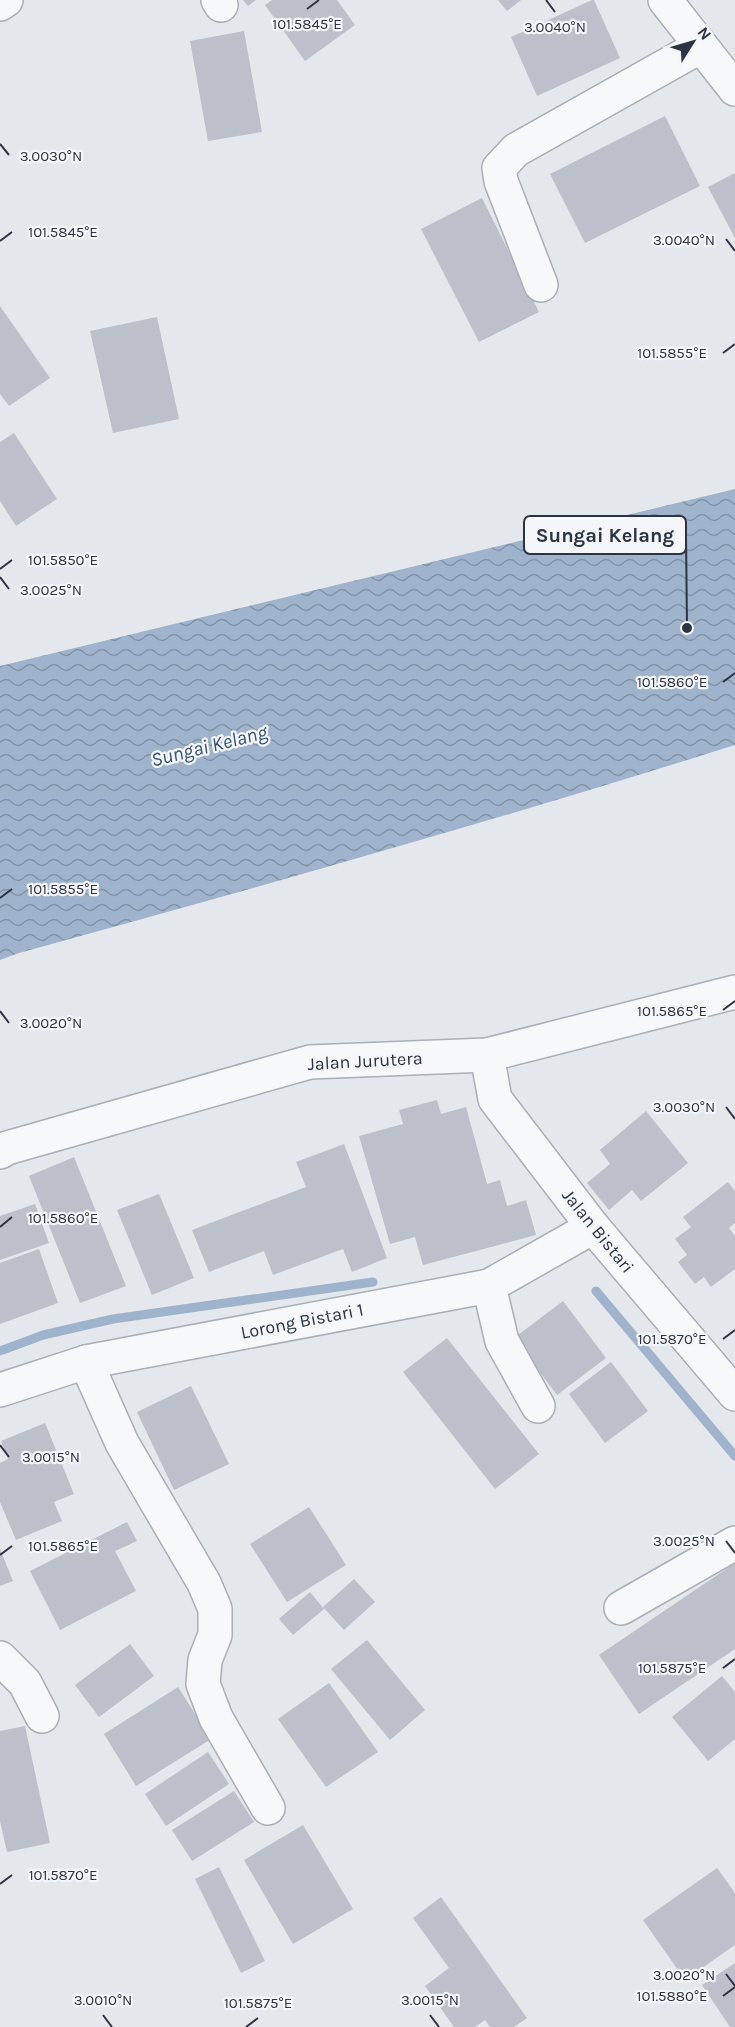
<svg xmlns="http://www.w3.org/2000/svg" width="735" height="2027" font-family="Karla,sans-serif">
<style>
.water{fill:url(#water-waves)}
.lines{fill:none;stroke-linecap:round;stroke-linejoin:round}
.stream{stroke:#9fb4cc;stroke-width:9}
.building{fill:#bbc0ca}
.minor-casing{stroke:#a9aeb7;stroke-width:36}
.minor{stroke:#f7f8fa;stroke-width:33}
.ticks{fill:none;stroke:#2b3445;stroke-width:2}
.labels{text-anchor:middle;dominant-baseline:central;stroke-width:4.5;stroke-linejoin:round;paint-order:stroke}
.street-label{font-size:18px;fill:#2b3445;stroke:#f4f6f9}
.water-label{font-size:20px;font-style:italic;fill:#34527a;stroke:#f4f6f9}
.ticks-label{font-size:15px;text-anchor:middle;fill:#2b3445;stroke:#f4f6f9;stroke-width:4.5;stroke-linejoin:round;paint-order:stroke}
.leader{fill:none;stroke:#2b3445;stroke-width:2}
.callout-dot{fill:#2b3445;stroke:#f4f6f9;stroke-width:2}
.callout{fill:#f4f6f9;stroke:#2b3445;stroke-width:2}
.callout-label{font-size:20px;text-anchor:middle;font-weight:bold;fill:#2b3445}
</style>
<defs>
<pattern id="water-waves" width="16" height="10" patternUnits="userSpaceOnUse" patternTransform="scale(1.5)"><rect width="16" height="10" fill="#9fb4cc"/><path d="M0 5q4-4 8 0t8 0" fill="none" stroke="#8293a7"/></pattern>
</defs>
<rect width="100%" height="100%" fill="#e4e7ec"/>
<path class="water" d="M735,489v256c-237,75 -476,142 -716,208l-19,7v-294z"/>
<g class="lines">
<g class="stream">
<path d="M596,1291l139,165"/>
<path d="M0,1351l43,-16 70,-16 260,-37"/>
</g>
</g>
<g class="building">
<path d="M243,0h13l-8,6z"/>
<path d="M272,0h65l18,25 -50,36 -40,-56z"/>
<path d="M498,0h23l-14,11z"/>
<path d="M592,0h2l26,58 -83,38 -26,-59z"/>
<path d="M244,31l18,101 -54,9 -18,-100z"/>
<path d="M665,116l35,70 -115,57 -35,-69z"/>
<path d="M735,173v65l-27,-51z"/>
<path d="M482,198l57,114 -60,30 -58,-113z"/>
<path d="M0,306l50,72 -41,28 -9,-12z"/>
<path d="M157,317l22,102 -66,14 -23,-102z"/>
<path d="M14,433l43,66 -41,27 -16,-25v-59z"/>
<path d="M437,1100l4,14 25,-7 21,77 13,-4 7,26 19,-6 10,35 -113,30 -8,-28 -25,7 -31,-108 44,-12 -4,-14z"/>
<path d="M646,1111l42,52 -47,38 -9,-11 -23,20 -22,-27 23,-19 -10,-14z"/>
<path d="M344,1144l43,114 -35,14 -9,-23 -70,26 -9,-24 -55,21 -17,-42 114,-43 -10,-25z"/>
<path d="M74,1157l52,129 -46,17 -51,-127z"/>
<path d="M728,1182l7,9v32l-6,5 6,8v33l-24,18 -7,-10 -9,7 -17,-22 9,-7 -12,-16 16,-12 -8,-10z"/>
<path d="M159,1194l35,84 -42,17 -35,-85z"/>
<path d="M35,1204l14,39 -49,17v-44z"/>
<path d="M39,1249l19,54 -58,21v-61z"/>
<path d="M563,1301l43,57 -49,37 -43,-57z"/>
<path d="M447,1338l92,116 -44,35 -92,-117z"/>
<path d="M611,1362l37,49 -43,32 -36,-49z"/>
<path d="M191,1386l38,78 -55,26 -37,-78z"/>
<path d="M45,1423l29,71 -20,8 8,19 -46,19 -16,-38v-39l8,-4 -7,-18z"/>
<path d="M309,1507l37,58 -59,37 -37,-58z"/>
<path d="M127,1522l10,19 -22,10 21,40 -76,39 -30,-59z"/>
<path d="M0,1549l13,32 -13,5z"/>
<path d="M735,1563v86l-96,65 -40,-59z"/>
<path d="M354,1579l21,23 -31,28 -21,-23z"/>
<path d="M310,1592l14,17 -31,26 -14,-16z"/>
<path d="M367,1640l58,70 -35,30 -59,-71z"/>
<path d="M130,1644l24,32 -55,41 -24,-32z"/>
<path d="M722,1676l13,16v47l-27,22 -36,-44z"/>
<path d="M329,1683l49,69 -52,35 -48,-68z"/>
<path d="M178,1687l33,52 -75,47 -32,-52z"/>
<path d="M25,1726l25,117 -43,9 -7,-31v-90z"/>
<path d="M208,1752l21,32 -63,42 -21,-32z"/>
<path d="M234,1791l20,31 -62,39 -20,-31z"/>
<path d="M303,1825l50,84 -60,35 -49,-84z"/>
<path d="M219,1867l46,94 -24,12 -46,-94z"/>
<path d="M717,1868l18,25v52l-50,35 -42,-60z"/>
<path d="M441,1897l86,121 -13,9h-24l-5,-7 -10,7h-21l-29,-41 24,-18 -36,-50z"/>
<path d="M735,1963v64h-5l-28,-42z"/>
</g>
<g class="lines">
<g class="minor-casing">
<g id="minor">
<path d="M218,0l3,5"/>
<path d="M665,0l70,89"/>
<path d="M0,4l6,-4"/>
<path d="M541,285l-40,-104 -2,-13 17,-18 185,-104"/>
<path d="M487,1055l8,44 98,128 142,167"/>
<path d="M0,1152l7,-4 303,-86 177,-7 248,-63"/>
<path d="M489,1286l13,55 36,65"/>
<path d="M86,1362l36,81 82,140 11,26v26l-10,25 -2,24 13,34 52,90"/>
<path d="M0,1390l86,-28 403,-76 104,-59"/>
<path d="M621,1608l114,-65"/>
<path d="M0,1658l25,25 17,33"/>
</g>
</g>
<use href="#minor" class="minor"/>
</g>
<path class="ticks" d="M546,0l9,12M307,9l12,-9M0,144l9,11M726,239l9,12M0,241l12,-9M723,353l12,-9M0,569l12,-9M0,577l9,12M723,682l12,-9M0,898l12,-9M723,1010l12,-9M0,1011l9,12M726,1107l9,12M0,1227l12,-10M723,1339l12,-9M0,1445l9,12M726,1541l9,12M0,1555l12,-9M723,1668l12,-9M0,1884l12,-9M726,1974l9,12M723,1996l12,-9M103,2015l9,12M430,2015l9,12M246,2027l12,-9"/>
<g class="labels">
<g class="street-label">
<text transform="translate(365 1061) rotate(-3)">Jalan Jurutera</text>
<text transform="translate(598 1231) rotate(51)">Jalan Bistari</text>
<text transform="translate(302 1321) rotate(-11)">Lorong Bistari 1</text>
</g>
<g class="water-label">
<text transform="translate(209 746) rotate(-14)">Sungai Kelang</text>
</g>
</g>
<g class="ticks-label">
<text x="307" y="29">101.5845°E</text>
<text x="555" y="32">3.0040°N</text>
<text x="51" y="161">3.0030°N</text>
<text x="63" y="237">101.5845°E</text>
<text x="684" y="245">3.0040°N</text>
<text x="672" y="358">101.5855°E</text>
<text x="63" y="565">101.5850°E</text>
<text x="51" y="595">3.0025°N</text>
<text x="672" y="687">101.5860°E</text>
<text x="63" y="894">101.5855°E</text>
<text x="672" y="1016">101.5865°E</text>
<text x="51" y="1028">3.0020°N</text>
<text x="684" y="1112">3.0030°N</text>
<text x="63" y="1223">101.5860°E</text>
<text x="672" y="1344">101.5870°E</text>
<text x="51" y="1462">3.0015°N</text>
<text x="684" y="1546">3.0025°N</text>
<text x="63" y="1551">101.5865°E</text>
<text x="672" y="1673">101.5875°E</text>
<text x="63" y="1880">101.5870°E</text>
<text x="684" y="1980">3.0020°N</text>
<text x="672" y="2001">101.5880°E</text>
<text x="103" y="2005">3.0010°N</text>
<text x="430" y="2005">3.0015°N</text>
<text x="258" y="2008">101.5875°E</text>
</g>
<path class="leader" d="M687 628L686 535"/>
<circle class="callout-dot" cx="687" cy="628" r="6"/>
<rect class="callout" x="524" y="516" width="162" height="38" rx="6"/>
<g class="callout-label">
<text x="605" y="542">Sungai Kelang</text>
</g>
<g transform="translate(693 42) rotate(53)" stroke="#f4f6f9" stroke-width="4.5" paint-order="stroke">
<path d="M0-4.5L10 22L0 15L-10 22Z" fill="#2b3445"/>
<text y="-9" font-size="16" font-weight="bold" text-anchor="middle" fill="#2b3445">N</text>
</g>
</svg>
